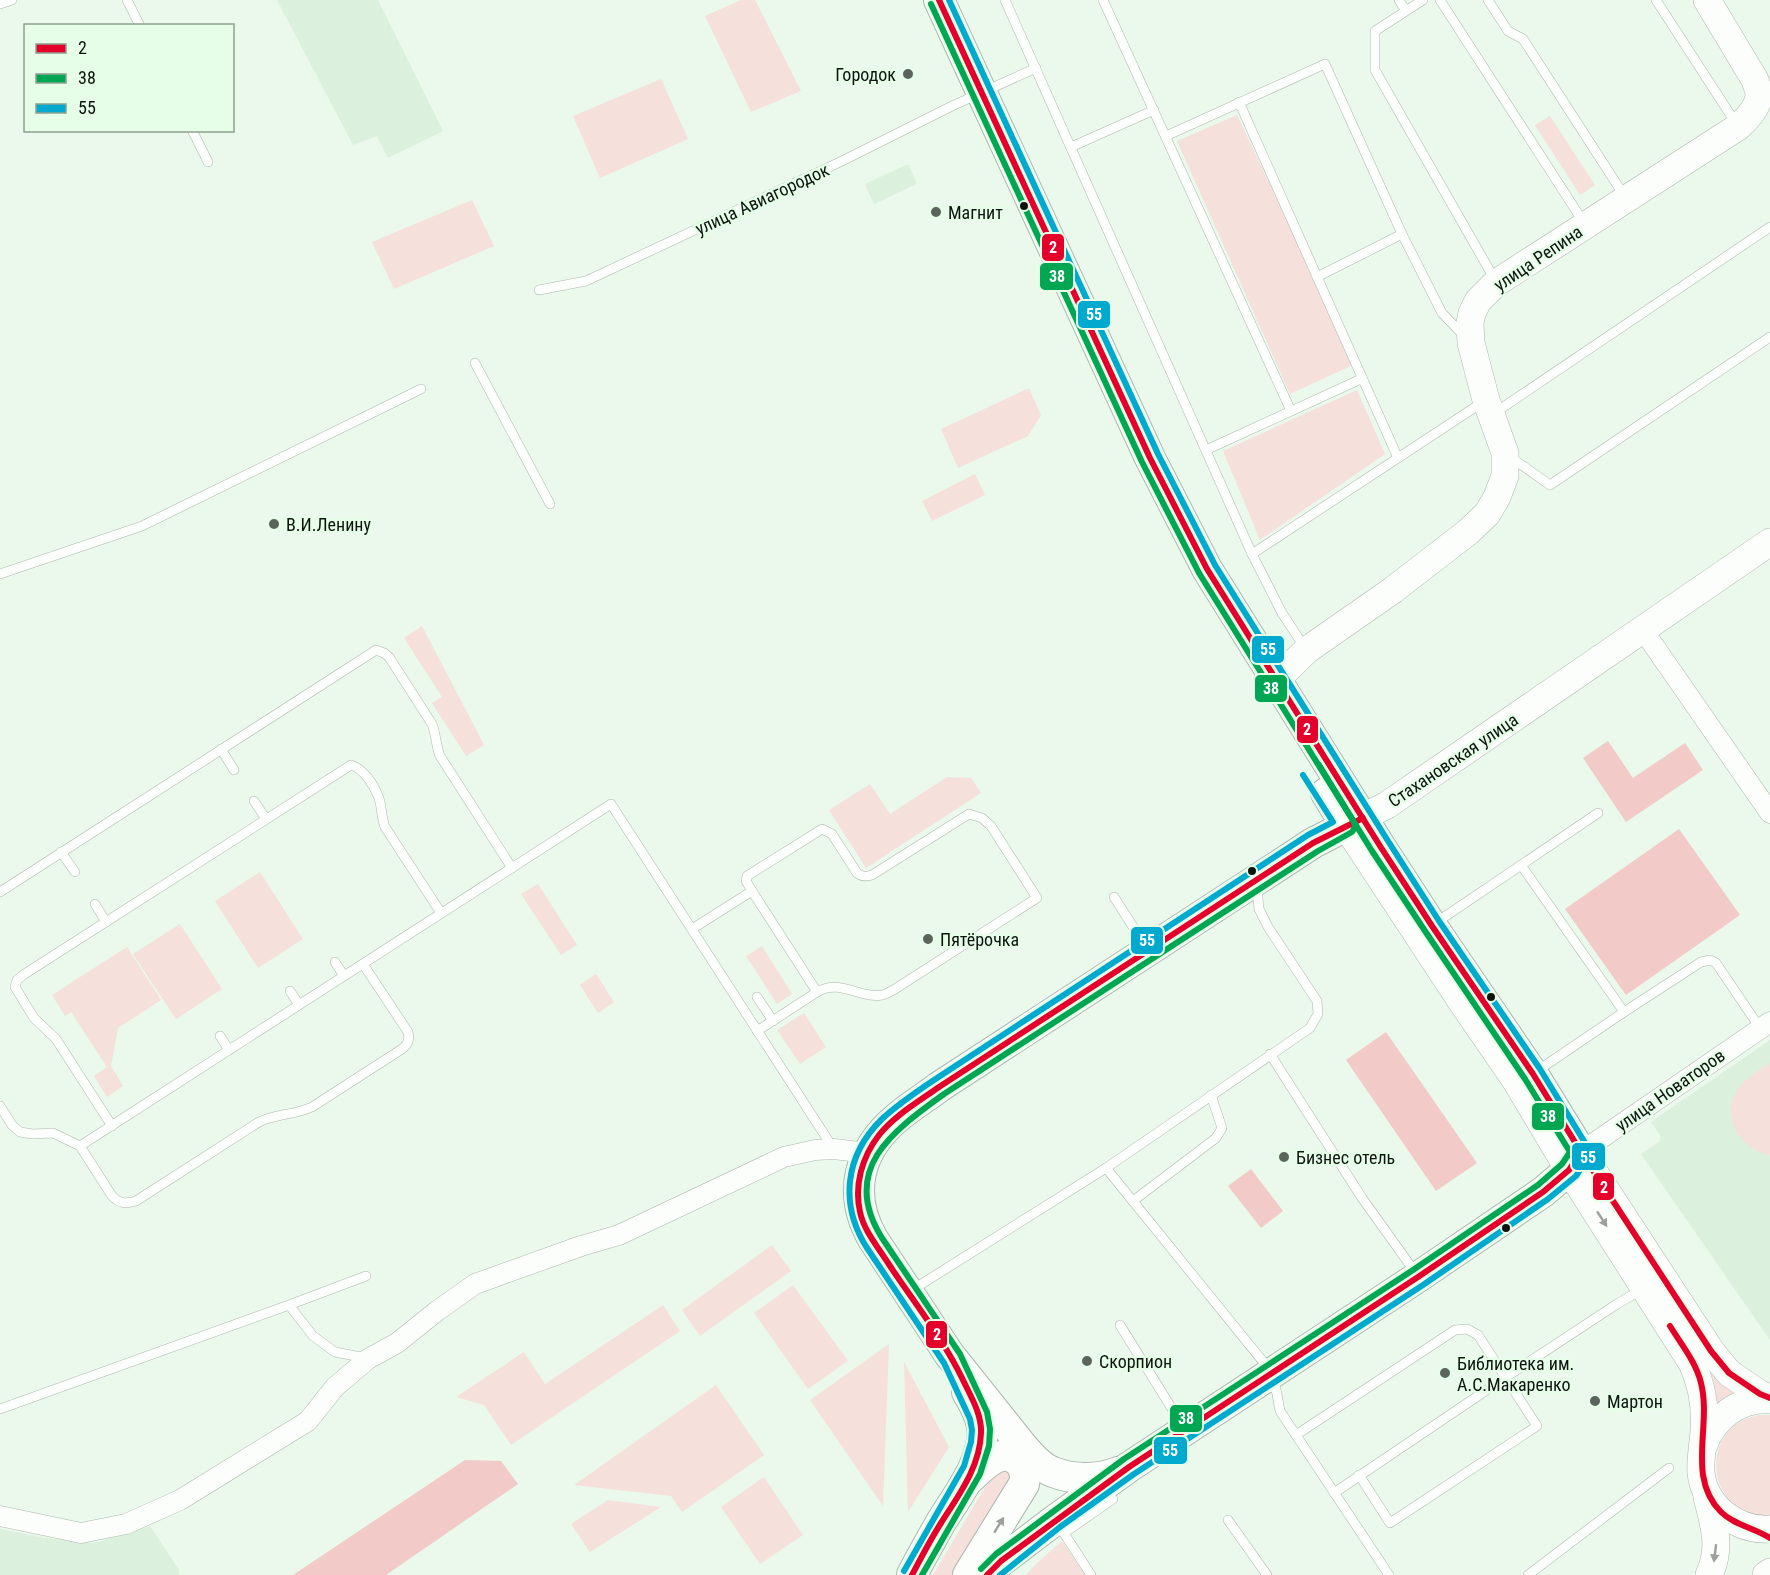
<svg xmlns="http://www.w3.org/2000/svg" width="1770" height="1575" font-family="'Roboto Condensed',sans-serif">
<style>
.built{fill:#dcf0de}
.green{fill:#f5e0dc}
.forest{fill:#f2cac8}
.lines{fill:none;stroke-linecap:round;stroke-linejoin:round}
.lane-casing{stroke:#adb7ad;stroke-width:10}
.street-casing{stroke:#adb7ad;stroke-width:21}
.secondary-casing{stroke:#adb7ad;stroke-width:28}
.primary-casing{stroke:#adb7ad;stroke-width:32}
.lane{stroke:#fcfefc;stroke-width:9}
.street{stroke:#fcfefc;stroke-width:20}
.secondary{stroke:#fcfefc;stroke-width:27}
.primary{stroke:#fcfefc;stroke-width:30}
.bus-1-casing{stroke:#e6fde8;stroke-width:10}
.bus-2-casing{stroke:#e6fde8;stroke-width:10}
.bus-3-casing{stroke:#e6fde8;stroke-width:10}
.bus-1{stroke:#e4002b;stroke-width:6}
.bus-2{stroke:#00a651;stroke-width:6}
.bus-3{stroke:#00a9ce;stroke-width:6}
.oneway{fill:#9ca09c}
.poi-dot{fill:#5b645b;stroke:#e6fde8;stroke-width:2}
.bus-dot{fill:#0d140d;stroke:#e6fde8;stroke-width:2}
.labels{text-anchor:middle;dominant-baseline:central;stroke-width:5;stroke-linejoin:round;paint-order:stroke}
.poi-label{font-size:18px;fill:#0d140d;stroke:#e6fde8;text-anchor:start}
.street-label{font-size:18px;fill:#0d140d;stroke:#e6fde8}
.line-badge{stroke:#e6fde8;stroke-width:2}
.badge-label{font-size:16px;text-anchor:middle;font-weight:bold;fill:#fff}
</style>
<rect width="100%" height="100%" fill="#ebf8ec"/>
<g class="built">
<path d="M277,0h101l65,131 -55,27 -11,-22 -24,9z"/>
<path d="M908,164l9,20 -43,20 -9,-20z"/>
<path d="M1770,1040v300l-129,-186 19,-13v-6l-9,-13z"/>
<path d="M150,1526l29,44v5h-179v-46l45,9 49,5z"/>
</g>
<g class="green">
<path d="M741,0h14l46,91 -50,21 -46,-96z"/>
<path d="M661,79l27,60 -88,39 -27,-62z"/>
<path d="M1237,115l118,249 -65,30 -113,-253z"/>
<path d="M1550,116l45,69 -15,10 -45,-70z"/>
<path d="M472,200l22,46 -100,43 -22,-47z"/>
<path d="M1029,388l12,27 -13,21 -70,32 -17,-39z"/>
<path d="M1357,390l28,64 -125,86 -37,-89z"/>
<path d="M975,474l10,21 -53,26 -10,-20z"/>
<path d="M422,626l62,119 -18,11 -34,-53 10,-6 -38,-59z"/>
<path d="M947,777l24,1 10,15 -115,75 -37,-58 41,-26 20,30z"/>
<path d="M260,872l43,67 -45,29 -43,-67z"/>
<path d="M538,884l39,61 -16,10 -40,-61z"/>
<path d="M180,924l42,65 -46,30 -43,-65z"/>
<path d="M762,946l30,48 -15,10 -31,-48z"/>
<path d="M127,947l34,53 -43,28 -7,38 12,20 -16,11 -13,-21 13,-9 -36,-55 -6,4 -13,-21z"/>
<path d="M596,974l18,28 -16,11 -18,-28z"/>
<path d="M804,1013l22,34 -26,17 -23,-34z"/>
<path d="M1770,1063v92c-31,-6 -52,-42 -30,-69 7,-9 20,-16 30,-23z"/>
<path d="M772,1245l19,26 -91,65 -18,-26z"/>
<path d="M793,1285l55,76 -40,28 -54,-76z"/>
<path d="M663,1305l17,26 -169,114 -27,-40 -28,-8 68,-45 21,32z"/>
<path d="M889,1344l-6,162 -73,-106z"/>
<path d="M904,1362l45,85 -41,65z"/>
<path d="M1710,1366l38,30 -31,17 -1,-22z"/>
<path d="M716,1385l48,70 -82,57 -11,-16 -97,-11z"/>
<path d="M1761,1415h9v101c-67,1 -73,-93 -9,-101z"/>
<path d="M997,1467l21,2 -62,106h-23z"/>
<path d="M764,1477l39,58 -43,29 -39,-57z"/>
<path d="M608,1500l53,7 -71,45 -19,-28z"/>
<path d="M1062,1541l23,34h-59l10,-11z"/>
</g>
<g class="forest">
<path d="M1608,741l25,37 52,-35 18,27 -77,52 -43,-64z"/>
<path d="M1679,829l61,86 -114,80 -61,-86z"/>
<path d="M1386,1032l91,131 -41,28 -90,-131z"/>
<path d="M1251,1169l32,42 -22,17 -33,-42z"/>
<path d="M465,1460l36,1 17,23 -132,91h-93z"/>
</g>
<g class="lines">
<g class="lane-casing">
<g id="lane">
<path d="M127,0l13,26"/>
<path d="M1005,0l247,554 30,59 23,35"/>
<path d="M1103,0l188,411"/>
<path d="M1399,0l7,11"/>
<path d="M1423,0l-48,31v39l120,210"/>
<path d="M1440,0l144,223"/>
<path d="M1488,0l20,31 15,8 102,158"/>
<path d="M1656,0l81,125"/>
<path d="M0,4l12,-4"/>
<path d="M1239,102l159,356"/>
<path d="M192,130l16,32"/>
<path d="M1166,136l159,-72 77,170 40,79 23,24"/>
<path d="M1071,147l83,-37"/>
<path d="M1317,277l85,-43"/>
<path d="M539,290l47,-9 256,-120 110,-55 84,-38"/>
<path d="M475,363l75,141"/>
<path d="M1493,414l277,-187"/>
<path d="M1206,450l155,-71"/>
<path d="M1509,456l41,29 220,-148"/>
<path d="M1252,554l231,-152"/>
<path d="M0,574l142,-48 279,-137"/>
<path d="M221,749l13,21"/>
<path d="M254,801l12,18"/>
<path d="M61,852l14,20"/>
<path d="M1521,865l103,147"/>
<path d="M752,891l-6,-10 1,-5 75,-47 10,5 25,39c5,4 9,4 15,2l97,-61 13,4 9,8 46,72 -142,91c-4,2 -8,5 -13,6 -23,4 -42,-17 -65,-3"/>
<path d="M0,892l376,-242 8,3 5,4 43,67c4,10 4,22 8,32l72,112"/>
<path d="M1114,897l32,50"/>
<path d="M95,904l11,18"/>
<path d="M1434,924l164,-111"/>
<path d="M692,929l60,-38 65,101 -60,39"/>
<path d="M335,962l9,14"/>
<path d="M290,991l9,14"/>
<path d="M757,997l16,24"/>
<path d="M220,1036l9,14"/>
<path d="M1270,1054l92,144 53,74"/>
<path d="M1537,1071l87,-59 77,-50 9,-2 6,3 44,65"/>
<path d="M0,1106l12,19 8,7 13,2 20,-1 27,13 531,-342 222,344"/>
<path d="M112,1126l-56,-87 -22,-21 -19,-31 2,-7 6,-5 328,-210c13,4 23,20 28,33 3,9 2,19 6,29l56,86"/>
<path d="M80,1146l32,50c8,8 14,8 24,5l123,-79c17,-8 35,-7 53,-15l90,-58c6,-5 8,-9 6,-17l-45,-68"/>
<path d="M1106,1168l163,201"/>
<path d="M1133,1201l83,-63 6,-10 -11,-33"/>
<path d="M912,1290l194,-122 204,-140 8,-14 -1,-13 -49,-74 -9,-18 -2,-22"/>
<path d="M289,1305l77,-29"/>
<path d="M1120,1325l64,103"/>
<path d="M1265,1383l11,6 4,22 109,164"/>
<path d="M0,1409l289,-104 24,31 22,16 31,6"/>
<path d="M1296,1435l159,-105 12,-1 11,6 59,91 -147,97 -31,-48"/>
<path d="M1334,1493l172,-116 111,-73 24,-14"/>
<path d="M1228,1520l39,55"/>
<path d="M1058,1524l33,51"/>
<path d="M1064,1533l49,-34"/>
<path d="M1528,1575l141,-107"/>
</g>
</g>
<g class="street-casing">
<g id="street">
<path d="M1643,630l127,183"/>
<path d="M1581,1152l189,-130"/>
<path d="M0,1516l81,17 45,-9 54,-24 128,-79 27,-34 33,-28 29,-16 40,-32 38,-27 106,-38 38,-11 165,-78 31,-7 19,-1 33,4"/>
</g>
</g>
<g class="secondary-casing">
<g id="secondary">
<path d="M1770,542l-383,263 -41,21 117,178 53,77 53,89 123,193c10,22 14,43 12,68 -1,14 -4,28 -3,42 4,34 36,58 69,56"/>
<path d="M1276,680l31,-30 86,-60 75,-58 19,-18 10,-17 8,-21v-23l-19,-53 -15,-57 -1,-20 2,-10 6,-12 18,-18 242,-156c9,-8 21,-20 21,-33 0,-4 -3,-10 -4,-14l-48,-80"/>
<path d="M1581,1152l130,199 18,22 31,21 10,4"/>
<path d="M1703,1447c10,-29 36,-49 67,-47"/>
<path d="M1707,1497c7,29 15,50 2,78"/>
<path d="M1766,1575l4,-3"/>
</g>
</g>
<g class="primary-casing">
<g id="primary">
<path d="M939,0l211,458 57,111 173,277 52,80 101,148 48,78 -12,18 -26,22 -125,85 -289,190 -74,53 -54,41 -14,14"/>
<path d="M1118,1472c-20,8 -45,8 -65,0 -12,-4 -21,-15 -29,-24l-75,-94 -76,-115c-26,-45 -15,-89 25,-122 13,-11 28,-20 41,-30l374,-244 33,-17 -20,-33"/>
<path d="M968,1480c13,-11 32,-35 50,-19 7,7 8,14 6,23l-56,91"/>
<path d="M912,1575c9,-18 19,-35 29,-53 16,-26 46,-64 41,-96 -2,-12 -9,-24 -15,-34"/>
</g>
</g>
<use href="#lane" class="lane"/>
<use href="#street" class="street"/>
<use href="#secondary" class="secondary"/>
<use href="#primary" class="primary"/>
<g class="bus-1-casing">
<g id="bus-1">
<path d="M939,0l211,458 57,111 173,277 52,80 101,148 48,78 130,199 18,22 31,21 10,4"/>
<path d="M1670,1326c11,18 26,36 31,57 11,43 -15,94 20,129 13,13 34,16 49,26"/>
<path d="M912,1575c9,-17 18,-35 29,-52 17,-27 39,-56 40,-90 1,-19 -11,-38 -19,-55 -20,-41 -49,-77 -74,-115 -10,-16 -24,-32 -28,-51 -6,-27 2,-55 19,-77 16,-20 39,-33 60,-48l374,-244 50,-25"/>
<path d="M987,1575l14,-14 128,-94 289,-190 125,-85 26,-22 12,-18"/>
</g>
</g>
<g class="bus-2-casing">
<g id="bus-2">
<path d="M931,4l211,458 57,111 173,278 53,80 100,148 45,73 -8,12 -24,21 -125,85 -289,189 -128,95 -15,15"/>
<path d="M922,1575l58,-101 9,-28 1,-17 -3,-17 -27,-58 -78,-116c-43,-69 11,-107 62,-144l374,-243 34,-19 3,-5 -1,-5 -35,-57"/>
</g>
</g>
<g class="bus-3-casing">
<g id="bus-3">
<path d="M949,0l209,454 57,111 173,276 51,80 101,148 50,82 -1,5 -13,20 -28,23 -125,86 -289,189 -74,53 -60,48"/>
<path d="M904,1571l60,-105 7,-24 1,-12 -2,-11 -26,-56 -77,-115c-28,-44 -22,-93 15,-129 16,-15 34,-27 52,-39l374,-245 25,-13 -30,-47"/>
</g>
</g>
<use href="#bus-1" class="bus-1"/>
<use href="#bus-2" class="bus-2"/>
<use href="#bus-3" class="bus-3"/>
</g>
<defs><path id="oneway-solid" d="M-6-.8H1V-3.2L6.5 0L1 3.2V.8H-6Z" transform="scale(1.5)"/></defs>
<g class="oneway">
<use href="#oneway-solid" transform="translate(1602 1219) rotate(57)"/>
<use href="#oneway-solid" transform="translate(999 1525) rotate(-58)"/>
<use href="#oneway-solid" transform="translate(1715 1553) rotate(97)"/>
</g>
<g class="poi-dot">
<circle cx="908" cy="74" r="6"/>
<circle cx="936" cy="212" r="6"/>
<circle cx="274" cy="524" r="6"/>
<circle cx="928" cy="939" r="6"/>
<circle cx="1284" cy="1157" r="6"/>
<circle cx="1087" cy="1361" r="6"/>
<circle cx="1445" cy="1373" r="6"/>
<circle cx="1595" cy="1401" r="6"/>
</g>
<g class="bus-dot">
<circle cx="1024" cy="206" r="5"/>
<circle cx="1252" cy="871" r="5"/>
<circle cx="1491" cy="997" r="5"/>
<circle cx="1506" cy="1228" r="5"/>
</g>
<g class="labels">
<g class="poi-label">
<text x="896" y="74" text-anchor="end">Городок</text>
<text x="948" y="212">Магнит</text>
<text x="286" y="524">В.И.Ленину</text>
<text x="940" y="939">Пятёрочка</text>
<text x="1296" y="1157">Бизнес отель</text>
<text x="1099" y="1361">Скорпион</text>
<text x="1457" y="1363">Библиотека им.<tspan x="1457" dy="21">А.С.Макаренко</tspan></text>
<text x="1607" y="1401">Мартон</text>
</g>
<g class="street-label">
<text transform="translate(762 199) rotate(-25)">улица Авиагородок</text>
<text transform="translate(1538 258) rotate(-34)">улица Репина</text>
<text transform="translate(1453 760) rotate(-34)">Стахановская улица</text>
<text transform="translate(1670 1090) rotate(-35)">улица Новаторов</text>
</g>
</g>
<g class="line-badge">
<rect x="1041" y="233" width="24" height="29" rx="6" fill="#e4002b"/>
<rect x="1039" y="262" width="35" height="29" rx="6" fill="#00a651"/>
<rect x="1077" y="300" width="34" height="29" rx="6" fill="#00a9ce"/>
<rect x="1251" y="635" width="34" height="29" rx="6" fill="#00a9ce"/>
<rect x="1254" y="674" width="34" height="29" rx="6" fill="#00a651"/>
<rect x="1296" y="715" width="23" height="29" rx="6" fill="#e4002b"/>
<rect x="1130" y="926" width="34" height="29" rx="6" fill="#00a9ce"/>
<rect x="1531" y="1102" width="34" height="29" rx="6" fill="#00a651"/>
<rect x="1571" y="1142" width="35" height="29" rx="6" fill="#00a9ce"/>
<rect x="1592" y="1172" width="23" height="29" rx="6" fill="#e4002b"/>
<rect x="925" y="1320" width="23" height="29" rx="6" fill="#e4002b"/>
<rect x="1169" y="1404" width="34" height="29" rx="6" fill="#00a651"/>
<rect x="1153" y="1436" width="35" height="29" rx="6" fill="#00a9ce"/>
</g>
<g class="badge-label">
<text x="1053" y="253">2</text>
<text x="1057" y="282">38</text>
<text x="1094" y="320">55</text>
<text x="1268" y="655">55</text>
<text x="1271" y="694">38</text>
<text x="1307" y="735">2</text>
<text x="1147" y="946">55</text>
<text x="1548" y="1122">38</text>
<text x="1588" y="1163">55</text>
<text x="1604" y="1193">2</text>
<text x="937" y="1340">2</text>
<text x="1186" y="1424">38</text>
<text x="1170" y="1456">55</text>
</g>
<rect x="24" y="24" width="210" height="108" fill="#e6fde8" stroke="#8fa090" stroke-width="1.5"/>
<rect x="36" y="44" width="30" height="9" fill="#e4002b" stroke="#8fa090" stroke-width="1.5"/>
<text x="78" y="54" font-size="18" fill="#0d140d">2</text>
<rect x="36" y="74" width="30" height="9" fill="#00a651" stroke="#8fa090" stroke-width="1.5"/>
<text x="78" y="84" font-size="18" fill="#0d140d">38</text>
<rect x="36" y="104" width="30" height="9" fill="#00a9ce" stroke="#8fa090" stroke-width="1.5"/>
<text x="78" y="114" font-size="18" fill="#0d140d">55</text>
</svg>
